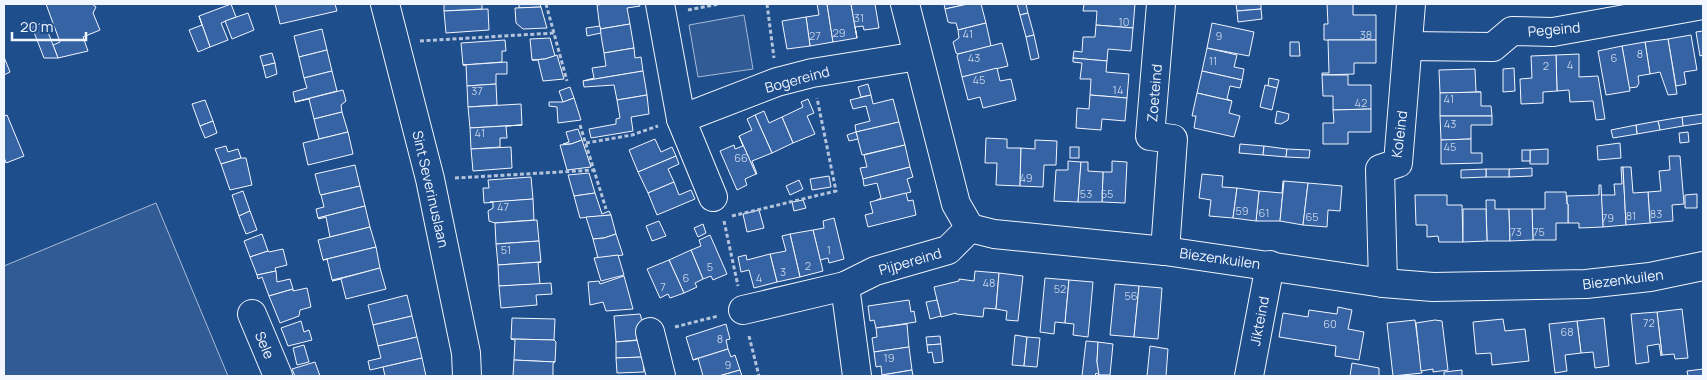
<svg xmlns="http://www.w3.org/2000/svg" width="1707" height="380" font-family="Manrope,sans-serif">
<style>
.green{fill:#305b95;stroke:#a8bbd7}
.building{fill:#3563a3;stroke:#f2f6ff}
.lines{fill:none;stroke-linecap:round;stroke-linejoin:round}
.minor-casing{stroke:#f2f6ff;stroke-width:30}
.path{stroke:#b3c4dc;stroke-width:3;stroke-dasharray:4 2.5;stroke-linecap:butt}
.minor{stroke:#1f4e8c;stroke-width:28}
.labels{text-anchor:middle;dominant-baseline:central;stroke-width:4;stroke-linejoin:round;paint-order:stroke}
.number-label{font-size:11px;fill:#c3d1e8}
.street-label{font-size:14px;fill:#f2f6ff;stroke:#1f4e8c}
</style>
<rect width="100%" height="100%" fill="#1f4e8c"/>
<g class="green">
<path d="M744,15l9,54 -55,8 -9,-52z"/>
<path d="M156,203l72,173h-224v-110z"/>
</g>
<g class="building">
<path d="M46,4h46l4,3 -3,6 7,17 -17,7 5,14 -30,7 -5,-13 7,-3z"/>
<path d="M231,4l5,13 -15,6 7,17 -18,7 -11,-31z"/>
<path d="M275,4h60l2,7 -57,13z"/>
<path d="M444,4h38v5l-38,2z"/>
<path d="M519,4h21l1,3 -22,1z"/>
<path d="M604,4h35l1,2 -13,2 3,16 -30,5 -3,-24z"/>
<path d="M817,4h10l6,38 -23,4 -4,-29 13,-2z"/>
<path d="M827,4h24l6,34 -24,4z"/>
<path d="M851,4h24l4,24 -15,2 -1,-4 -8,1 2,11z"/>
<path d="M944,4h24l-23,5z"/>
<path d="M968,4h13l5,19 -28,7 -2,-7h-5l-3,-1 -3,-13z"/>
<path d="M1017,4h9l2,9 -8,2z"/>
<path d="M1084,4h51l-2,24 -37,-3 1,-14h-14z"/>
<path d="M1236,4h25v5l-24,2z"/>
<path d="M1327,4h26v11h23v25h-52v-16h4z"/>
<path d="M541,7l6,21 -24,1 -7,-6 -1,-15z"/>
<path d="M488,9l1,21 -43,3 -2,-22z"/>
<path d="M1261,9l1,10 -24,3 -1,-11z"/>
<path d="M248,13l6,17 -22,9 -7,-18z"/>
<path d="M1028,13l6,22 -8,2 -6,-22z"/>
<path d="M199,16l11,31 -12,5 -9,-22 13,-5z"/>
<path d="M806,17l4,29 -23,3 -5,-28z"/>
<path d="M44,22l9,23 5,13h-14l-12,-31z"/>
<path d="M986,23l5,23 -33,8 -2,-1 -3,-11 6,-4 -1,-8z"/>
<path d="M1212,23l42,9 -5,24 -42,-8z"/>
<path d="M630,24l4,24 -30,5 -4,-24z"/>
<path d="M1096,25l37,3 -2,23 -23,-2 -1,12 -34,-3 1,-7 8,1 1,-15h12z"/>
<path d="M600,26l1,7 -14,3 -1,-8z"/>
<path d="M322,29l5,21 -28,7 -5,-21z"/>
<path d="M1703,31v24l-3,1 -4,-24z"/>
<path d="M1034,35l5,23 -8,2 -5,-23z"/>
<path d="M1691,35l6,35 -13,2 2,12 -10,2 -8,-47z"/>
<path d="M550,38l5,18 -10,3 -13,1 -2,-21z"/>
<path d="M1668,39l9,55 -9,1 -8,-23 -10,2 -5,-32z"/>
<path d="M505,40l1,11h-4v11l-39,3 -2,-22z"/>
<path d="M1328,40h48v23h-22v11l-32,1v-2h7z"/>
<path d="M1290,42h9l1,14h-10z"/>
<path d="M1645,42l5,32 -12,2 1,7 -2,4 -8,1 -7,-42z"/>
<path d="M1002,43l6,23 -46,11 -5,-21 1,-2z"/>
<path d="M1622,46l8,45 -24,4 -8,-44z"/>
<path d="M634,48l1,10 6,-1 2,14 -60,10 11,-3 -2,-10 14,-2 -2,-13z"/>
<path d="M1207,48l30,7 -3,12 10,2 -2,11 -40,-9z"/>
<path d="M327,50l5,21 -28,7 -5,-21z"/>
<path d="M272,53l3,10 -12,3 -3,-10z"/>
<path d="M1579,54v23l19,-1 7,43 -9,1 -3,-19 -23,1 -1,-12 -12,1 -1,-36z"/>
<path d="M557,55l7,24 -21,2 -5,-21h-6l13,-1z"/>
<path d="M1556,55l1,36 -14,1v11l-22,1 -1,-25 12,-1 -1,-22z"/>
<path d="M4,57l6,15 -6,3z"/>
<path d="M1073,58l34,3 -1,11 23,2 -2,24 -37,-3 1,-16h-11l2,-16 -9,-1z"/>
<path d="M507,62v12h-11v10l-29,2 -1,-21h-3z"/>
<path d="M275,63l2,11 -11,4 -3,-12z"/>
<path d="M997,68l3,13 11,-2 5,21 -33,8 -3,-11 -12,3 -6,-23z"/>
<path d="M1514,68l1,23 -12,1v-23z"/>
<path d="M1475,69l1,23h5l-41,1 -1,-23z"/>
<path d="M332,71l5,20 -42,11 -2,-10 14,-4 -3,-10z"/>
<path d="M643,71l4,24 -30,5 -3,-15 -30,2 -1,-6z"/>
<path d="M1202,71l40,9 -2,8 -10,-2 -3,13 5,2 -35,-8z"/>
<path d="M1322,75h26v10h23v24l-38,1v-14h-10z"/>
<path d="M1269,78l10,2 -2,8 -9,-2z"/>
<path d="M496,84l1,21 -29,2 -1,-21z"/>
<path d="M868,84l3,11 -10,2 -3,-10z"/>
<path d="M1265,85l12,3 -5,22 -12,-3z"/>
<path d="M570,87l4,11 -11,4 -4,-11z"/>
<path d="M343,90l3,11 -5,4 1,7 -28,7 -5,-20 -14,3z"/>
<path d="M1481,92v14h10l1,10h-52v-23z"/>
<path d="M1197,93l35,8 -3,12 11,3 -6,21 -40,-9 2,-12h-4z"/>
<path d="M647,95l2,19 -18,3 2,14 -42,7 -2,-9 27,-5v-5l4,-1 -3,-18z"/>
<path d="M871,95l2,9 20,-5 6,23 -43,10 -1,-7 15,-4 -4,-15 -13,3 -3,-9z"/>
<path d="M1090,95l37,3 -2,23 -23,-2 -1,11 -25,-2 1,-20 12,1z"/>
<path d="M574,98l7,22 -23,3 -1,-16 -8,-1v-4h14z"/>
<path d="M808,99l6,14 -7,3 8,18 -22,9 -11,-26 21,-10 -2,-5z"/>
<path d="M205,100l8,21 -13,5 -8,-22z"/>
<path d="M521,104l1,21 -52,3 -2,-21z"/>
<path d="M1371,109v23h-23v12h-25v-21h11l-1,-13z"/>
<path d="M764,111l5,12 13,-6 11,26 -21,10 -17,-38z"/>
<path d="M1277,111l12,3 -1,6 -7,4 -6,-1z"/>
<path d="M342,112l6,20 -29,7 -5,-20z"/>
<path d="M1703,114v9l-20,3 -1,-9z"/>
<path d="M7,115l17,41 -18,7 -2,-6v-41z"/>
<path d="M755,115l17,38 -20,8 5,13h-1l-17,-38 13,-6 -5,-11z"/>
<path d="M1440,116h52v9h-21v14l-30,1z"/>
<path d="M1682,117l1,9 -23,4 -2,-9z"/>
<path d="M213,121l4,12 -12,5 -5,-12z"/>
<path d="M1658,121l2,9 -23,4 -1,-9z"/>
<path d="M899,122l6,23 -43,10 -6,-23z"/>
<path d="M522,125l-16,1 1,12h-7v9l-29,2 -1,-21z"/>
<path d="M1636,125l1,9 -24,4 -2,-8z"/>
<path d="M578,129l4,11 -11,4h-8l6,-2 -3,-10z"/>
<path d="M348,132l5,22 -45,11 -5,-22z"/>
<path d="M856,132l2,7 -9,2 -2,-6z"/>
<path d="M1688,132l1,10 -9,1 -1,-10z"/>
<path d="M739,136l17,38 -11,5 2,6 -10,5 -17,-39 14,-6 1,4 8,-3z"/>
<path d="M986,138l21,1v9h14l-1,38 -24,-1 1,-22h-12z"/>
<path d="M655,139l6,13 11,-5 4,9 -38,16 -9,-22z"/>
<path d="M1471,139v14h11v10l-41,1v-24z"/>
<path d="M582,140l9,27 -24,3 -7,-25 11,-1z"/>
<path d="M1035,140l22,1 -1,24h-12l-1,22 -23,-1 1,-38 14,1z"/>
<path d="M1620,143l1,15 -23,2 -1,-14z"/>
<path d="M1240,144l24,2 -1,9 -24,-2z"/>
<path d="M905,145l5,22 -47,12 -3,-11 7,-1 -3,-12z"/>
<path d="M226,146l2,6 10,-3 3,9 -20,6 -6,-15z"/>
<path d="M1264,146l23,3 -1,8 -23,-2z"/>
<path d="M511,147l1,21 -39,3 -2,-22z"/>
<rect x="1070" y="147" width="9" height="11"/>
<path d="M1287,149l23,1 -1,8 -23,-1z"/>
<path d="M1548,149v15h-18v-14z"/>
<rect x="1522" y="150" width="8" height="11"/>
<path d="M676,156l3,8 -11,5 6,13 -26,11 -10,-21z"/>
<path d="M1669,156h11l4,48 -12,1 1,16 -23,2 -2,-31 13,-1 -2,-20 11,-1z"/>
<path d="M241,158h5l6,27 -22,5 -9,-26z"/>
<path d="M1068,161l13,1 -3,40 -24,-1 2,-31h12z"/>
<path d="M1112,161l15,1 -2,41 -23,-1 1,-30h9z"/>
<path d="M1081,162h7v9l15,1 -1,30h-24z"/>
<path d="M355,165l5,21 -39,9 -1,-1 -5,-20z"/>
<path d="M910,167l3,10 -6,2 4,13 -36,9 6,-3 -4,-15 -13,3 -1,-7z"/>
<path d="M1621,167h2l3,58 -23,2 -2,-32h14l-1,-11h8z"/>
<path d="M1623,167h8l2,26 15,-1 2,31 -24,2z"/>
<path d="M1532,168v8l-23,1v-8z"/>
<rect x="1486" y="169" width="23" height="8"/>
<path d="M1486,169v8l-25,1v-8z"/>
<path d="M589,173l6,20 -21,3 -6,-21z"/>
<path d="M1202,174l21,2 -1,11 15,1 -4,30 -24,-2 2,-16 -12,-2z"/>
<path d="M829,176l2,11 -19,3 -2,-11z"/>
<path d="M531,177l2,22 -49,4 -1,-15h6l-1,-8z"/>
<path d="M799,180l4,9 -13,6 -4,-9z"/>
<path d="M1283,181h1l-4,40h-24l3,-30 23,2z"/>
<path d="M1284,181l24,2 -5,42 -23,-4z"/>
<path d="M674,182l5,13 12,-5 4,9 -38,16 -9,-22z"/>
<path d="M1308,183l34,3 -2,25 -12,-1 -1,17 -24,-2z"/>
<path d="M1599,185h2l2,42 -24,1v-5h-11v-19h-1v-8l32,-1z"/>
<path d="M360,186l5,20 -47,12 -2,-9 8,-2 -3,-12z"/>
<path d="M1237,188l22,3 -3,30 -23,-3z"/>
<path d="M243,191l7,20 -11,5 -7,-21z"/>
<path d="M1545,192h21l1,12h1v19h-12v17h-23l-1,-31h13z"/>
<path d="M595,193l7,21 7,-3 2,4 -31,3 -6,-22z"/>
<path d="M906,193l2,8 5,-1 3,15 -48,12 -3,-12 8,-2 -3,-11z"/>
<path d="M1697,194v14h-12v-13z"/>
<path d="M1415,195h32v10h15l1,37h-24l-1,-6 -11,1v-12h-11z"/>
<path d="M533,199l1,21 -39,3 -6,-2 -1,-10 5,-3v-6h-3z"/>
<path d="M803,200l3,8 -12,3 -2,-9z"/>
<path d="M1486,200h9v9h14l1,32h-23z"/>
<path d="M365,206l5,21 -40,10 -4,-20 -7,2 -1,-1z"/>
<path d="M1463,209h23l1,32 -24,1z"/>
<path d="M1509,209h23l1,31 -23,1z"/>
<path d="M759,210l5,18 -17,4 -4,-18z"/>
<path d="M250,211l7,19 -11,4 -7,-18z"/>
<path d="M611,215l5,19 -12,4 -11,1 -7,-22z"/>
<path d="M834,218l10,41 -15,4 -1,-5 -8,2 -7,-30 11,-2 -1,-7z"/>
<path d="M537,220l2,21 -43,3 -1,-21z"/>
<path d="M659,221l7,15 -14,5 -6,-15z"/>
<path d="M703,224l3,9 -8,4 -4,-9z"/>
<path d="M370,227l6,20 -53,13 -5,-20z"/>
<path d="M813,230l10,41 -23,6 -10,-43z"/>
<path d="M262,234l6,17 -18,6 -6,-16z"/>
<path d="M616,234l7,21 -25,3 -5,-19 11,-1z"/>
<path d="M790,234l10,43 -23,5 -7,-28 16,-3 -4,-15z"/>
<path d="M710,235l17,39 -14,6 -2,-4 -8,3 -12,-29 10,-4 -2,-6z"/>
<path d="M539,241l2,21 -43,3 -2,-21z"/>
<path d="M376,247l4,21 -27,7 -21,5 -5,-21 -4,1z"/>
<path d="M283,249l4,16 -12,3 1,3 -19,4 -7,-18 18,-6 1,1z"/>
<path d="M691,250l12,29 -8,4 2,4 -13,6 -15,-33z"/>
<path d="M770,254l7,28 -23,6 -5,-18 -8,2 -3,-15 8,-2 1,5z"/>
<path d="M618,255l6,20 -23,6 -7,-23z"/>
<path d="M669,260l15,33 -14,5 -2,-4 -8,4 -13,-29z"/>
<path d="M541,262l-3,1 2,21 -41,2 -1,-21z"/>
<path d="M380,268l6,21 -40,10 -5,-20 -9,2z"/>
<path d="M276,271l1,11 13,-3 3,10 -24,7 -7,-19 -4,2 -1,-4z"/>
<path d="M975,271l24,2 -3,36 -12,-1 -1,9 -27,-3v-1l-15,4 -7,-30 25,-6v-2l15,2z"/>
<path d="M999,273l24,3 -5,45 -12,-1 1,-9 -11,-2z"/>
<path d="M624,276l9,33 -27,2 -3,-9 -13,3 -2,-23 11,-1 1,3z"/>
<path d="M1045,278l24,2 -4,43 -10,-1 -1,12 -14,-2z"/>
<path d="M1069,280l24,2 -5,55 -15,-2 1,-11 -9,-1z"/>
<path d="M551,283l1,11 -16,1 1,10 -36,3 -2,-22z"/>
<path d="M1115,284l24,2 -5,51 -24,-2z"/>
<path d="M1139,286l23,2 -4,51 -24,-2z"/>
<path d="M307,288l4,19 -11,3 -1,6 -19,7 -11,-27 24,-7v2z"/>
<path d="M407,295l5,21 -39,9 -5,-20z"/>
<path d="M909,300l2,12 3,-1 2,11 -40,6 -2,-8 -4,1 -2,-15z"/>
<path d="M937,300l4,16 -11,3 -4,-17z"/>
<path d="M1338,307l14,3 -4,19 16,3 -5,28 -24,-4 1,-10 -57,-9 4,-24 25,4 1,-7 28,4z"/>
<path d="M1682,309l6,49 -13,1 -1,-5 -12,1 -5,-43z"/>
<path d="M1657,312l5,43 -1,1 -2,-12 -12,2 2,16 -13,2 -5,-50z"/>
<path d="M640,314l7,22 -11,4 -20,2 -2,-26z"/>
<path d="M412,316l5,21 -39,9 -5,-21z"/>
<path d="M512,318l43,1 -1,21 -43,-1z"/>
<path d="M1604,318l5,48 -14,2 -2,-16 -12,1 -4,-32z"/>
<path d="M1503,319l2,12 20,-2 4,32 -37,4 -1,-12 -15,1 -3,-32z"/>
<path d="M1415,320l7,53 -29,3 -6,-53z"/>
<path d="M1435,320l7,1 6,49 -15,2v-3l-12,2 -5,-48z"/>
<path d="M301,321l3,11 5,-2 3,10 -24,6 -7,-18z"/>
<path d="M1577,321l4,32 -16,2 2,16 -12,2 -6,-49z"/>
<path d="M726,324l4,15 -4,1 2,9 -35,11 -7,-23z"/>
<path d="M907,324l2,23 -35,5 -2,-14 5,-1 -1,-9z"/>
<path d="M1015,335l12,2 -3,29 -12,-1z"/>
<path d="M940,336l1,8 -14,1 -1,-8z"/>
<path d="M417,337l5,21 -52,12 -2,-9 13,-3 -3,-12z"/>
<path d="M1027,337l13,1 -3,29 -13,-1z"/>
<path d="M511,339l43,1 2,2 -1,20 -41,-2 1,-20z"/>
<path d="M642,340l1,17 -27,1v-16z"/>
<path d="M1086,341l12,1 -1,20 3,14 -2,-2 -2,-1 -1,3h-13z"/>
<path d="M1098,342l15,2 -3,31h-11l-2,-13z"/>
<path d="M941,344l2,18 -9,1 -2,-11 -4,1 -1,-8z"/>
<path d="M304,345l5,17 -12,3 -4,-17z"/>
<path d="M1150,346l18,3 -2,27h-19z"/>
<path d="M909,347l3,23 -30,5 -1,-9 -5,1 -2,-15z"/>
<path d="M728,349l3,8 4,-2 5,15 -21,6h-16l-5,-18 -5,2z"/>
<path d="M643,357l1,15 -27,1 -1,-15z"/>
<path d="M422,358l4,18h-41l-2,-9z"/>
<path d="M514,360l41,2 -2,1v13h-40z"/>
<path d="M315,362l5,14h-25l-3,-7z"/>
<path d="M1352,363l27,5v8h-29z"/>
<path d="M1703,369v7h-15l-1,-5z"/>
<path d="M740,370l2,6h-23z"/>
<path d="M912,370l1,6h-31v-1z"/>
<path d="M1462,370v6h-18v-4z"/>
</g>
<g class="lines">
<g class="minor-casing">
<g id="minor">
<path d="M385,4l45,175 36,174 1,23"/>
<path d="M660,4l21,115 32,78"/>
<path d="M905,4l51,200 14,24 24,6 171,17 218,32 50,4 153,-3 64,-7 53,-11"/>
<path d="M1161,4l-11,132 23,3 -8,112"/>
<path d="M1408,46l85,1 19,-16 41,1 150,-27"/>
<path d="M681,119l96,-37 35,-9 106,-17"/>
<path d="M1383,283l-3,-114 18,-6 13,-159"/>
<path d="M743,310l102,-24"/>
<path d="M252,314l26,62"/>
<path d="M650,332l11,44"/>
<path d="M857,376l-12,-90 30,-15 73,-21 22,-22"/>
<path d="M1249,376l21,-111"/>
</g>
</g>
<g class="path">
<path d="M546,4l21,77"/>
<path d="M767,4l7,54"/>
<path d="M688,10l31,-6"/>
<path d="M420,41l134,-8"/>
<path d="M580,125l26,84"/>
<path d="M586,143l46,-8 26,-9"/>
<path d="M455,178l139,-8"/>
<path d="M732,216l104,-25 -19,-93"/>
<path d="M724,221l14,65"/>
<path d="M675,327l43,-11"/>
<path d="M749,336l10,40"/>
</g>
<use href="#minor" class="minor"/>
</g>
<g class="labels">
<g class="number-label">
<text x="859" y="17">31</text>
<text x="1124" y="21">10</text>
<text x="839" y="32">29</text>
<text x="968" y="33">41</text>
<text x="1366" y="34">38</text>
<text x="815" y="35">27</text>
<text x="1219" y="35">9</text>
<text x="1640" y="53">8</text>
<text x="974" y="57">43</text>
<text x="1614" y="57">6</text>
<text x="1213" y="60">11</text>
<text x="1570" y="64">4</text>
<text x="1546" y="65">2</text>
<text x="979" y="79">45</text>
<text x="1118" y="89">14</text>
<text x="477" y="90">37</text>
<text x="1449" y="98">41</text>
<text x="1361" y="102">42</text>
<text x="1450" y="123">43</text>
<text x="480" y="132">41</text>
<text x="1450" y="146">45</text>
<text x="741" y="157">66</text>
<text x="1026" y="177">49</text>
<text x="1086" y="193">53</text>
<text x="1107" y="193">55</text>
<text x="503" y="206">47</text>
<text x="1242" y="210">59</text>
<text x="1264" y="212">61</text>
<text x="1656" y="213">83</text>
<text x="1631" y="215">81</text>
<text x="1312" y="216">65</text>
<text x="1608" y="217">79</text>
<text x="1516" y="231">73</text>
<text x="1539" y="231">75</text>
<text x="506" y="249">51</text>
<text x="829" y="249">1</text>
<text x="808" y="265">2</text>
<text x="710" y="266">5</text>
<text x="783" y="271">3</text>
<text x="686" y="277">6</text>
<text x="759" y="277">4</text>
<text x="989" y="282">48</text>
<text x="663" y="286">7</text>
<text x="1060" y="288">52</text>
<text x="1131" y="295">56</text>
<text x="1649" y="322">72</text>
<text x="1330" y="323">60</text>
<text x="1567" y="331">68</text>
<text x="720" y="338">8</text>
<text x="889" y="357">19</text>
<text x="728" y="364">9</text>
</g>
<g class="street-label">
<text transform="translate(1554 29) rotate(-5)">Pegeind</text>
<text transform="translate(797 79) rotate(-15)">Bogereind</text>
<text transform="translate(1154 93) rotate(-85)">Zoeteind</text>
<text transform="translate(1399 134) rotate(-83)">Koleind</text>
<text transform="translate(431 189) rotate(77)">Sint Severinuslaan</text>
<text transform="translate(1220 258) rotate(8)">Biezenkuilen</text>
<text transform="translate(910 261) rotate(-16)">Pijpereind</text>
<text transform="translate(1623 279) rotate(-7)">Biezenkuilen</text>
<text transform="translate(1259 321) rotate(-79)">Jikteind</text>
<text transform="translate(265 345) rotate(67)">Sele</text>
</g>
</g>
<rect width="1707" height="380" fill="none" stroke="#f2f6ff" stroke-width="10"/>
<path d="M12 32v8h74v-8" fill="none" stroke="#f2f6ff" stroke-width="2.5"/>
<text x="20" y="32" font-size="15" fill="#f2f6ff" stroke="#1f4e8c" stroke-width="4" paint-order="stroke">20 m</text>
</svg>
